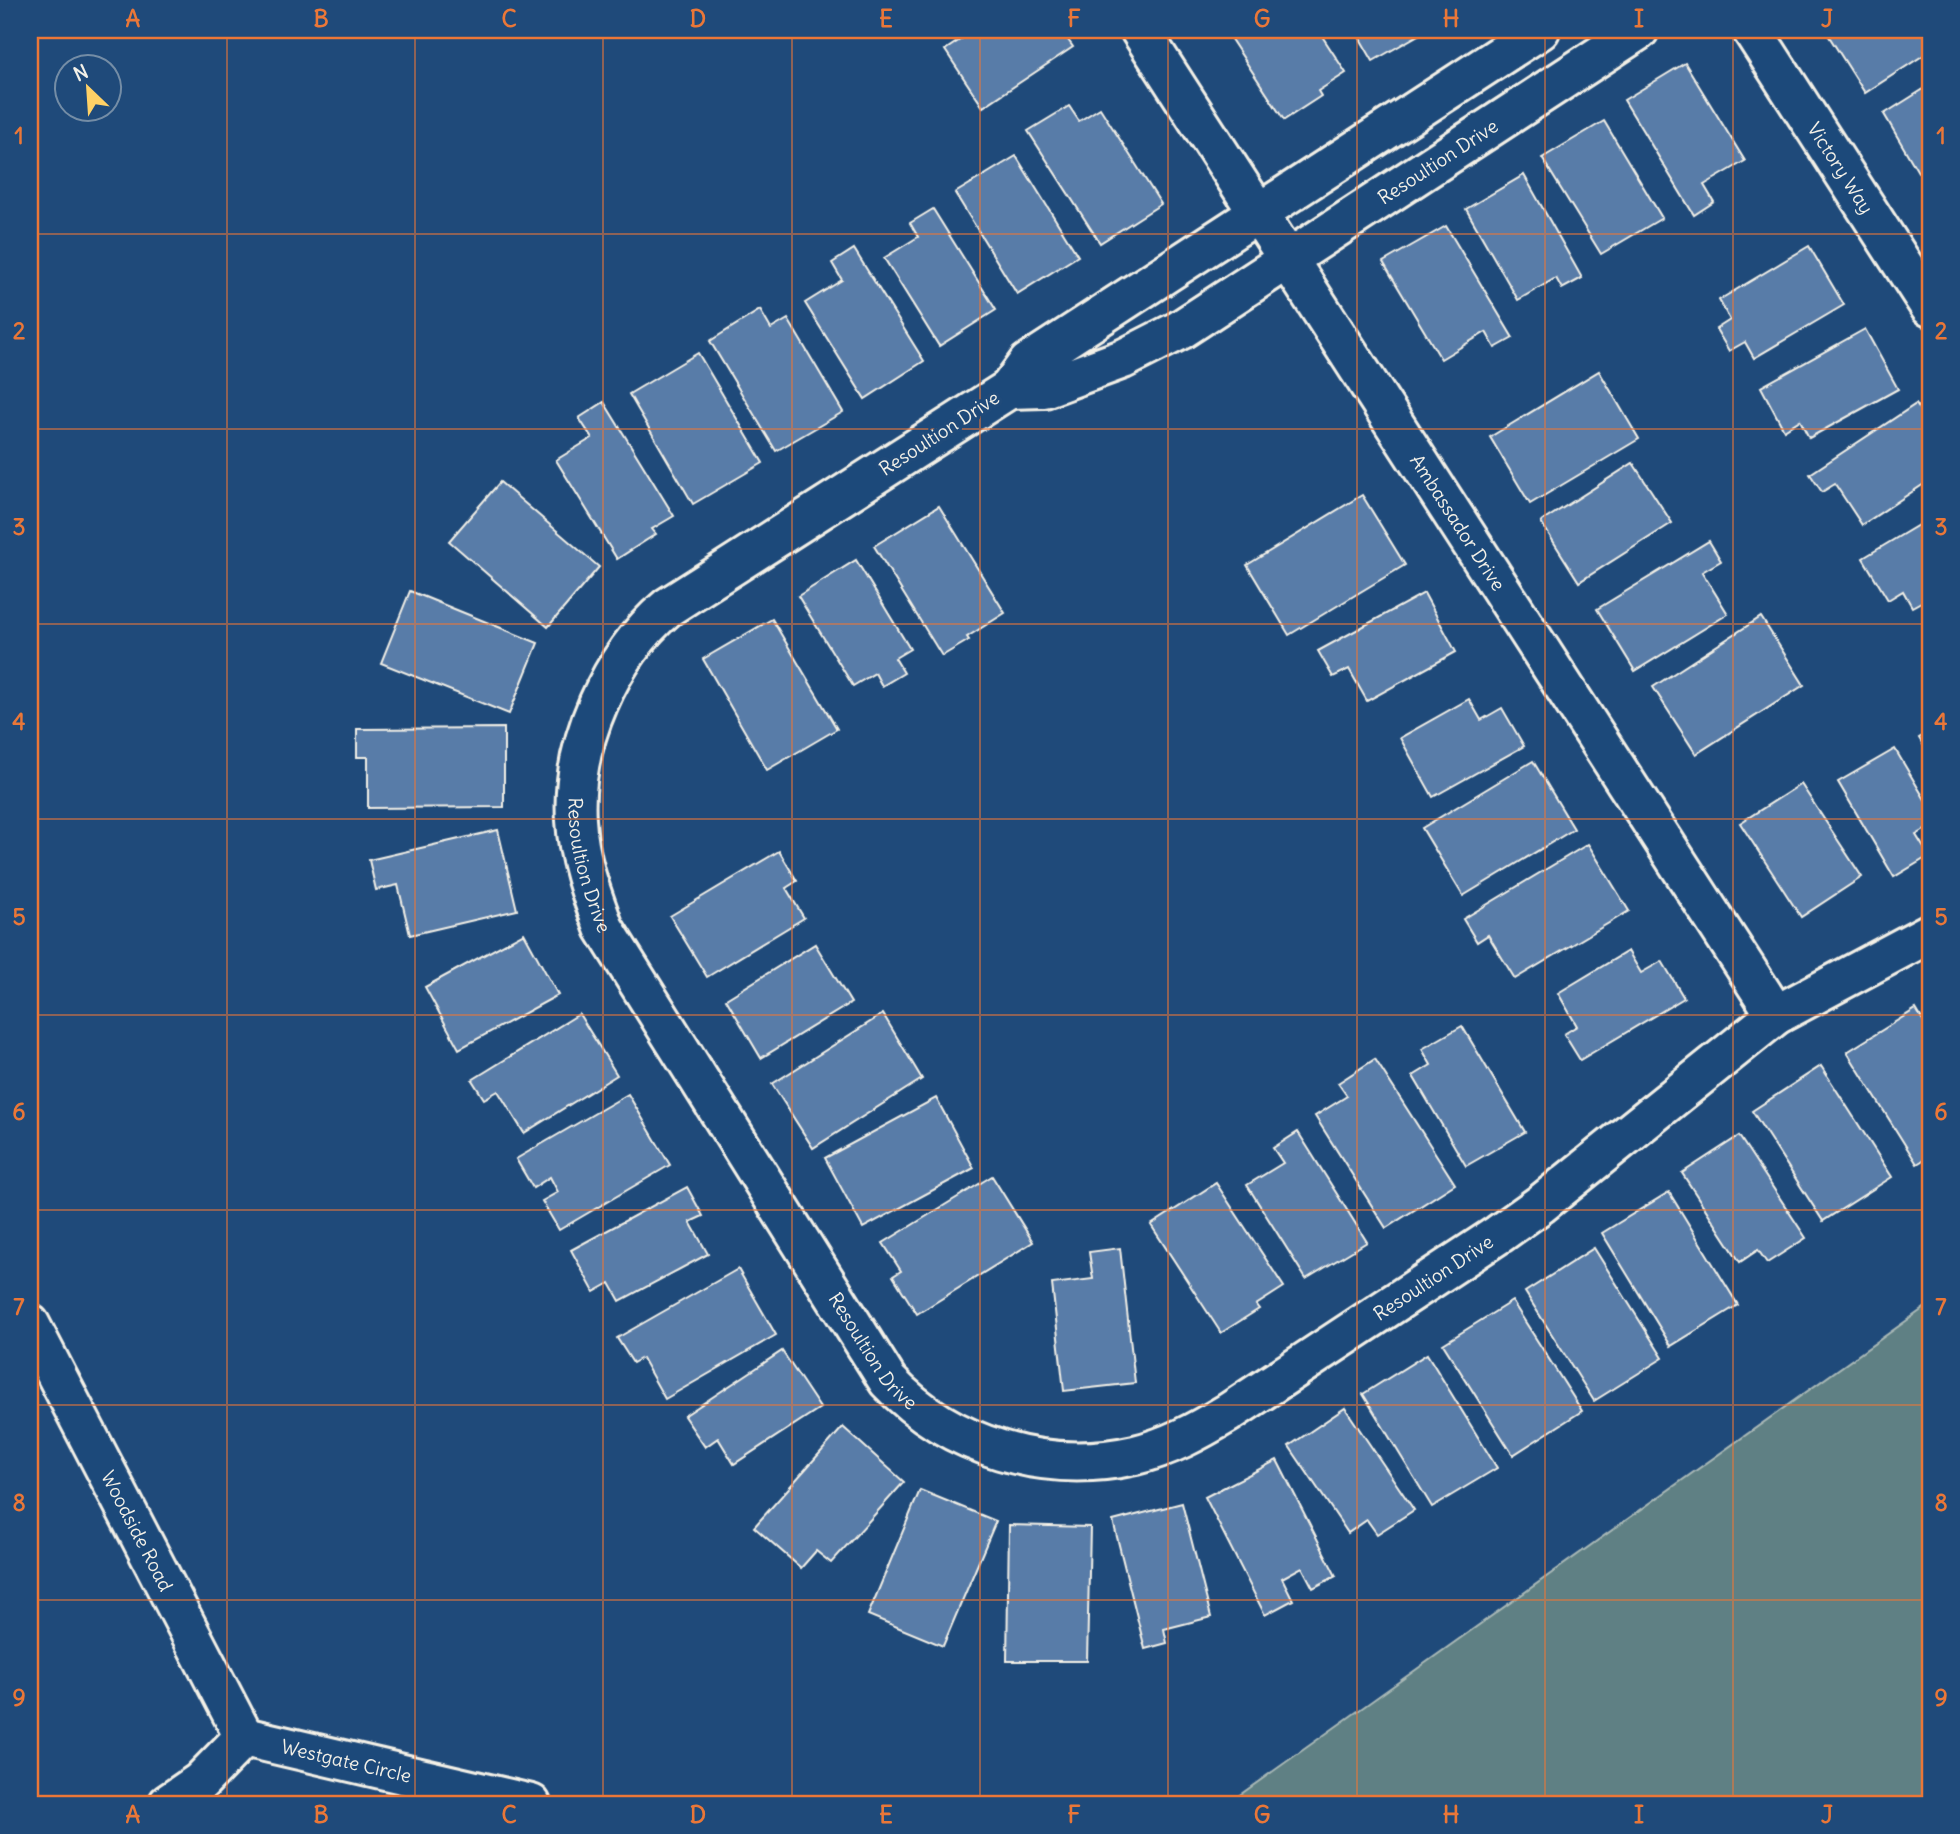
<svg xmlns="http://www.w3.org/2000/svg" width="1960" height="1834" font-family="Delius,sans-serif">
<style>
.green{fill:#5e8084;stroke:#a9b8b6;stroke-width:2}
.building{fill:#597ca8;stroke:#f4f1e8;stroke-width:2}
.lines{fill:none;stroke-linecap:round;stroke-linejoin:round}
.minor-casing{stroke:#f4f1e8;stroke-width:44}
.minor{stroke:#1f4a7a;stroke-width:38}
.grid{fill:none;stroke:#ea7738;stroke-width:2;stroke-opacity:0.55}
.labels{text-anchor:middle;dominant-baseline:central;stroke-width:7;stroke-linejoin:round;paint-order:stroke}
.street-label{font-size:19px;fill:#f4f1e8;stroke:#1f4a7a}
.neatline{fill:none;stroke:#ea7738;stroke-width:2.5}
.grid-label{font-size:23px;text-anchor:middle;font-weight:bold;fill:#ea7738}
</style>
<rect width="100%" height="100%" fill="#1f4a7a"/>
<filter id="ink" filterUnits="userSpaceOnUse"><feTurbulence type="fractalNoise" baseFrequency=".0143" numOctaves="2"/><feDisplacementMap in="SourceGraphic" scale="14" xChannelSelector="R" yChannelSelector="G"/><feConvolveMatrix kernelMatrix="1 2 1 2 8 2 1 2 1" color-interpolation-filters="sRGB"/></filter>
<g filter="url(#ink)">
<path class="green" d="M1930,1304v500h-703z"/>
<g class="building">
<path d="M975,30h86l12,17 -90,60 -38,-57z"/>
<path d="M1225,30h93l28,43 -28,18 3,5 -37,24z"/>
<path d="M1355,30h72l-54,31z"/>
<path d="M1825,30h105v21l-65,42z"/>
<path d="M1685,63l60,98 -41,24 10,17 -20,13 -70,-115z"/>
<path d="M1930,85v80l-12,7 -34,-58z"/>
<path d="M1069,106l10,15 21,-13 61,96 -61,39 -72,-112z"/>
<path d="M1604,121l58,97 -61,36 -59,-96z"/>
<path d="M1016,156l62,100 -61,38 -62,-101z"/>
<path d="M1524,175l58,103 -20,11 -6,-11 -38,22 -52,-91z"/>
<path d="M933,209l63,101 -57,36 -55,-88 34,-21 -8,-14z"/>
<path d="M1446,226l67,112 -18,10 -9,-16 -45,27 -58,-97z"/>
<path d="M1809,246l35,59 -90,53 -9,-16 -16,9 -13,-22 14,-9 -11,-20z"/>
<path d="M854,249l70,112 -59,38 -60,-96 37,-23 -10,-17z"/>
<path d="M760,310l11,19 17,-10 55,93 -67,39 -66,-110z"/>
<path d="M1865,329l33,60 -89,49 -9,-18 -16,10 -23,-43z"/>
<path d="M698,353l65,110 -70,41 -64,-110z"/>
<path d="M1599,371l40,68 -109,65 -40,-67z"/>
<path d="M604,402l70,114 -22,13 4,5 -39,25 -61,-99 36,-22 -13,-20z"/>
<path d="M1916,404l14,22v54l-68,45 -27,-41 -13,8 -12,-18z"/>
<path d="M1633,463l39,60 -93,59 -38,-60z"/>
<path d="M500,482l99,85 -51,60 -99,-86z"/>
<path d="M1362,495l43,70 -116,70 -42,-70z"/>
<path d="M939,506l66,107 -38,24 2,3 -27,16 -68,-110z"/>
<path d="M1930,518v79l-18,10 -9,-16 -15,9 -25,-42z"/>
<path d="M1709,541l12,20 -19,11 26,42 -93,57 -38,-62z"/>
<path d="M856,560l54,89 -15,9 9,15 -22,13 -7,-13 -22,13 -55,-90z"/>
<path d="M410,591l128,52 -29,71 -128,-51z"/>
<path d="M1424,593l32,59 -89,49 -18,-32 -16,8 -15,-26z"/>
<path d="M1761,617l43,68 -108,69 -43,-67z"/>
<path d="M772,619l65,110 -70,41 -64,-111z"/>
<path d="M1469,699l12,21 21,-12 22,38 -91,51 -33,-59z"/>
<path d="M504,728v79l-136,1v-51h-11v-28z"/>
<path d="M1930,731v25l-11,-18z"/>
<path d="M1895,749l35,59v19l-14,8 13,21 -35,21 -56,-95z"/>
<path d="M1533,761l41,68 -111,67 -41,-68z"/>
<path d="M1801,784l61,93 -61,40 -61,-94z"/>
<path d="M498,830l19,80 -107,25 -12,-50 -22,5 -7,-30z"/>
<path d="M1588,844l41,67 -114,68 -27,-44 -11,7 -14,-23z"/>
<path d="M779,851l18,30 -11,7 18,30 -97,59 -37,-61z"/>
<path d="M524,933l34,62 -99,54 -34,-62z"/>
<path d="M815,944l36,59 -90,55 -35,-59z"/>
<path d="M1628,951l13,22 21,-12 22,37 -104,62 -16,-26 13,-8 -19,-33z"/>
<path d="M1916,1009l14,23v124l-13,8 -70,-112z"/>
<path d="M579,1014l38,61 -93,58 -26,-42 -14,8 -12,-19z"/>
<path d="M883,1014l39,65 -109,69 -41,-64z"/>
<path d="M1462,1026l63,106 -59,34 -53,-90 18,-11 -9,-16z"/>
<path d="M1375,1059l80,125 -69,44 -71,-112 32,-20 -9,-13z"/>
<path d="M1821,1066l71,111 -69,44 -71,-110z"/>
<path d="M628,1094l42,71 -111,65 -17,-29 16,-9 -8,-15 -17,11 -17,-29z"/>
<path d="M936,1098l38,70 -111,60 -38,-70z"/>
<path d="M1298,1132l69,110 -61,37 -59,-94 36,-22 -10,-15z"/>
<path d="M1739,1136l67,102 -39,25 -9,-13 -18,12 -58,-89z"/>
<path d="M992,1176l41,66 -116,72 -24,-38 8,-5 -18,-28z"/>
<path d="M1216,1183l68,104 -28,18 3,4 -38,24 -70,-108z"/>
<path d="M687,1187l16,29 -13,6 18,32 -88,47 -10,-18 -16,9 -23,-42z"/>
<path d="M1669,1192l69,113 -67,41 -69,-113z"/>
<path d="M1120,1248l15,135 -71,8 -12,-107 41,-5 -4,-27z"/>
<path d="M1594,1248l69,110 -69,43 -69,-109z"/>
<path d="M738,1269l38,66 -111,64 -23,-41 -9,5 -16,-25z"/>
<path d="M1512,1301l70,110 -69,44 -70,-111z"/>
<path d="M782,1351l38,57 -86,56 -16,-26 -13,9 -21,-31z"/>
<path d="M1427,1354l70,114 -65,39 -69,-113z"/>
<path d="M1345,1408l69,102 -37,24 -10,-14 -19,13 -59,-87z"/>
<path d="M843,1427l61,55 -73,81 -15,-12 -15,17 -47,-41z"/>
<path d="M1277,1460l59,116 -23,12 -11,-21 -20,11 11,22 -28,15 -60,-118z"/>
<path d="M920,1490l76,31 -53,125 -75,-31z"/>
<path d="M1182,1503l29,114 -47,12 3,14 -22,6 -32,-128z"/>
<path d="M1009,1525l81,2 -3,134h-80z"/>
</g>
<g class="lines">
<g class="minor-casing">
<g id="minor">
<path id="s1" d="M1140,30l636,985"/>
<path id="s2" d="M1540,30l-512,333 -19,26 35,-1 79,-29 57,-29 459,-300"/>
<path id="s3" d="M1752,30l178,277"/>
<path id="s4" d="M1009,389l-341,218c-58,49 -97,137 -92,213 2,38 15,73 28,108l284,453c62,66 158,94 247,74 34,-8 63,-24 93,-42l271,-179 42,-30 235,-189 154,-82"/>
<path id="s5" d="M30,1324l214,413"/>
<path id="s6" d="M244,1737l287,67"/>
<path d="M168,1804l32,-22 44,-45"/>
</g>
</g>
<use href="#minor" class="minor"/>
</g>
</g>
<path class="grid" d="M227,30v1774M415,30v1774M603,30v1774M792,30v1774M980,30v1774M1168,30v1774M1357,30v1774M1545,30v1774M1733,30v1774M30,234h1900M30,429h1900M30,624h1900M30,819h1900M30,1015h1900M30,1210h1900M30,1405h1900M30,1600h1900"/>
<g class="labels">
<g class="street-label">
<text stroke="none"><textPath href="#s2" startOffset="1134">Resoultion Drive</textPath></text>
<text stroke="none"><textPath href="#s3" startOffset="164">Victory Way</textPath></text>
<text transform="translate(939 433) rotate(-33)">Resoultion Drive</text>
<text stroke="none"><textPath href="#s1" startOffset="586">Ambassador Drive</textPath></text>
<text stroke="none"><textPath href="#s4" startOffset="691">Resoultion Drive</textPath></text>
<text stroke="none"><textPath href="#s4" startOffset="1909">Resoultion Drive</textPath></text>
<text stroke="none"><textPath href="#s4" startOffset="1258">Resoultion Drive</textPath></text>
<text stroke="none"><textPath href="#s5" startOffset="233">Woodside Road</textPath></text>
<text stroke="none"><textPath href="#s6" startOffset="105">Westgate Circle</textPath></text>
</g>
</g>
<rect width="1960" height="1834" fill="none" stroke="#1f4a7a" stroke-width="77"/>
<g transform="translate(88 88) rotate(335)"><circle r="33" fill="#1f4a7a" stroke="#748da6" stroke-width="2"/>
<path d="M0-5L12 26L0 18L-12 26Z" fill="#ffd166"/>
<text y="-10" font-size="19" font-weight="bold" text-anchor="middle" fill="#f4f1e8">N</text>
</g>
<rect x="38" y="38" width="1884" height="1758" class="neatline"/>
<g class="grid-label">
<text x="133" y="27">A</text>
<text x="321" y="27">B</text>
<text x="509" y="27">C</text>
<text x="698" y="27">D</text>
<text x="886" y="27">E</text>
<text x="1074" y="27">F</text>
<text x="1262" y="27">G</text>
<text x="1451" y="27">H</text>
<text x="1639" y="27">I</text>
<text x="1827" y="27">J</text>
<text x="19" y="144">1</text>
<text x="1941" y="144">1</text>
<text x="19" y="339">2</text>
<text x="1941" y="339">2</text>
<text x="19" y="535">3</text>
<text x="1941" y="535">3</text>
<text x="19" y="730">4</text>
<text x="1941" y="730">4</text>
<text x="19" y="925">5</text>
<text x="1941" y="925">5</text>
<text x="19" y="1120">6</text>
<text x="1941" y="1120">6</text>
<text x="19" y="1315">7</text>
<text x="1941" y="1315">7</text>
<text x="19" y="1511">8</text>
<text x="1941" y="1511">8</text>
<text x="19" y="1706">9</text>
<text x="1941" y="1706">9</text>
<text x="133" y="1823">A</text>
<text x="321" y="1823">B</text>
<text x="509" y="1823">C</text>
<text x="698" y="1823">D</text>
<text x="886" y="1823">E</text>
<text x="1074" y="1823">F</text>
<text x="1262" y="1823">G</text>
<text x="1451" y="1823">H</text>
<text x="1639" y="1823">I</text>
<text x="1827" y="1823">J</text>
</g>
</svg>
